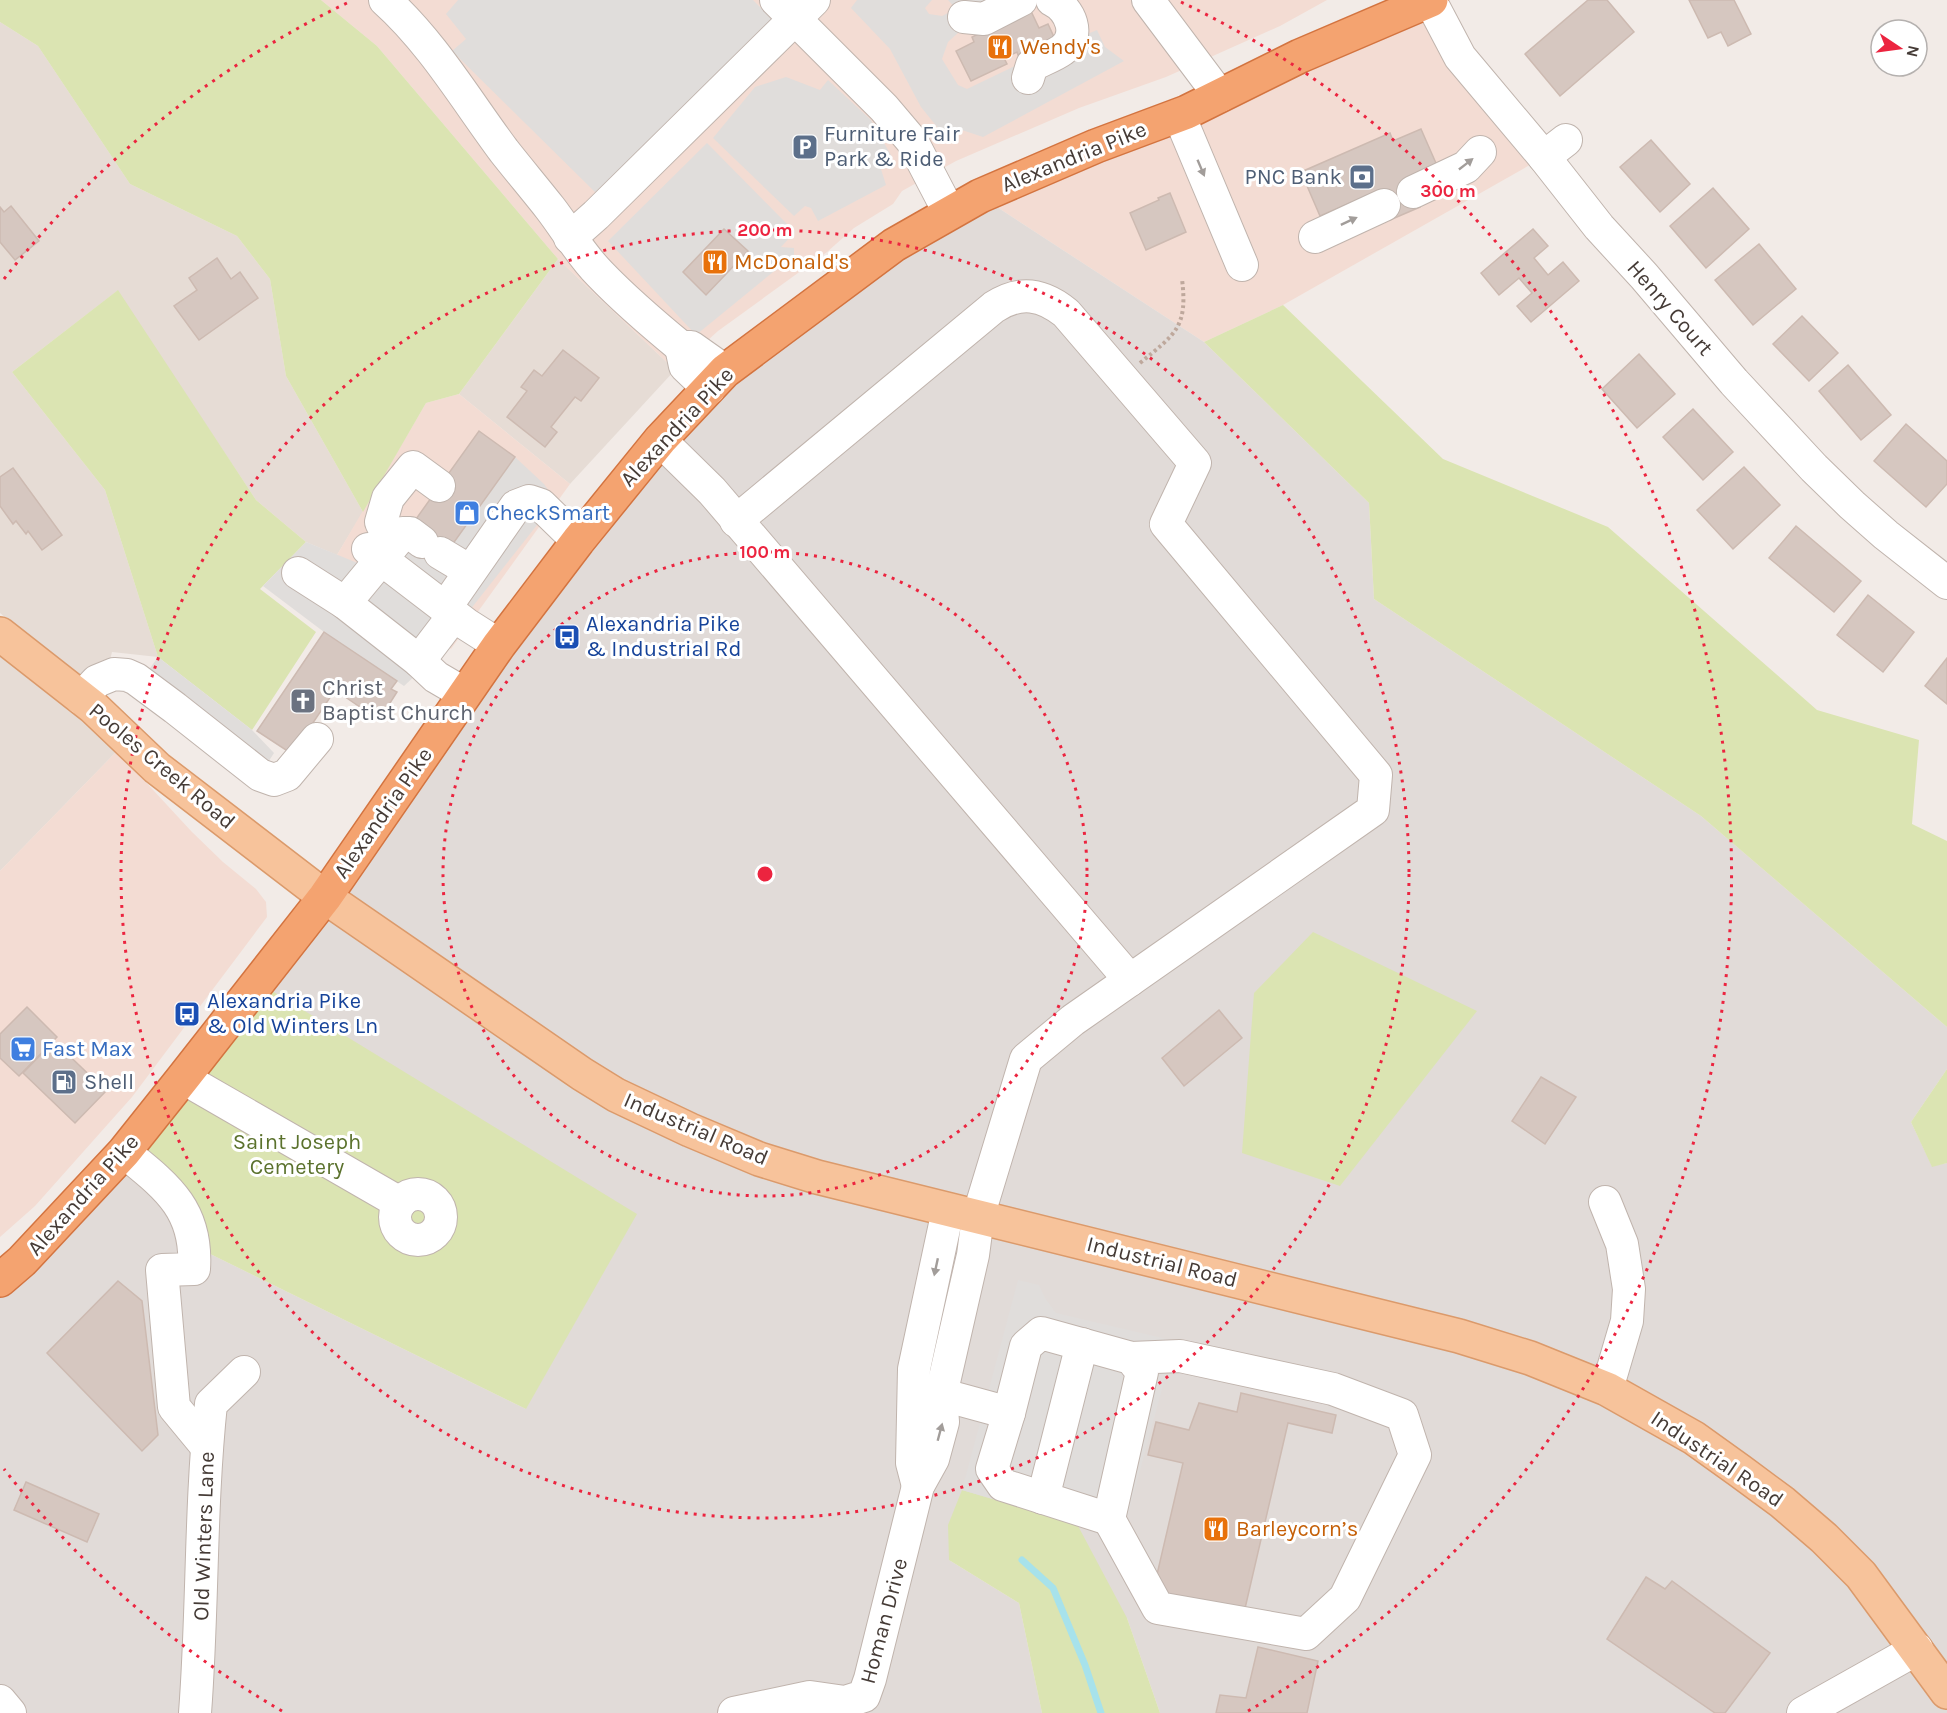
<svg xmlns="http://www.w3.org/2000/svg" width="1947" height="1713" font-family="Karla,sans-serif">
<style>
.residential{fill:#e6dcd5}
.commercial{fill:#f3dcd3}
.industrial{fill:#e1dbd8}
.green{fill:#dbe4b2}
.parking{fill:#e0dddb;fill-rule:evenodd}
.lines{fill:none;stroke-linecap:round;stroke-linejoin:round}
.stream{stroke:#a7e2eb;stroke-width:7}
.building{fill:#d6c7c0;stroke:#cdbab1;stroke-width:1.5}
.minor-casing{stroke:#c0b4ad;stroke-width:34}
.major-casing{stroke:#db9a6b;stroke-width:36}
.highway-casing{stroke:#d37440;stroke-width:36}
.path{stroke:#bea89c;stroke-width:4;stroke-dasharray:3 3;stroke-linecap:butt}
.minor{stroke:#fff;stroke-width:32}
.major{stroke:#f7c39b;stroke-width:33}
.highway{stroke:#f4a370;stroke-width:33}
.oneway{fill:#a29d9a}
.ring{fill:none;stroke:#ec243f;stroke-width:3;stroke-dasharray:3 6}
.labels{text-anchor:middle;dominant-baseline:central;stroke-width:6;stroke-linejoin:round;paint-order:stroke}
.food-label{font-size:22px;fill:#c56008;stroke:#fff;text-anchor:start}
.service-label{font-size:22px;fill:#4e5e75;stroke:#fff;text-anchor:start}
.street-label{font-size:22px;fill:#453b36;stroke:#fff}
.shop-label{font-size:22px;fill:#366cbe;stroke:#fff;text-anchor:start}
.transit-label{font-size:22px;fill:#164399;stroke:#fff;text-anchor:start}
.worship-label{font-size:22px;fill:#5b616d;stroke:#fff;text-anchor:start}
.park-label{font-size:22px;fill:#5b722d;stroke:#fff}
.centre{fill:#ec243f;stroke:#fff;stroke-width:3}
.ring-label{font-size:18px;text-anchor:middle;font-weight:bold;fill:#ec243f;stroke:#fff;stroke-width:6;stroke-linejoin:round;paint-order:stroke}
</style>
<rect width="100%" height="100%" fill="#f2ebe7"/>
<g class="residential">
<path d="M0,22l38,24 92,138 107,52 33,43 16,97 77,136 -26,43 -31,-13 -50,-42 -139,-209 -105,81 93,118 53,167 -46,-5 -8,32 -30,-9 -74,-62z"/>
<path d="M558,259l117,111 -105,114 -111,-90z"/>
<path d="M0,650l101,83 16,18 -117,120z"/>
</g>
<g class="commercial">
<path d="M321,0h1006l-47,26 -114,51 -87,31 -123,53 -54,30 -9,13 -39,24 -27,24 -109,79 -43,39 -117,-111 -181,-213z"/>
<path d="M1430,0l114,157 -261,148 -79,37 -224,-146z"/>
<path d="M459,394l111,90 -119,165 -114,-94 89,-152z"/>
<path d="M117,751l75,81 31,30 33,27 10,13 1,15 -135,180 -97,109 -35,31v-366z"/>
</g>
<path class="industrial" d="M980,196l224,146 165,161 5,96 327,217 246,211v42l-36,53 21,44 15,-3v550h-787l-33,-95 -178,-58 70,43 23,110h-1032l-10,-12v-421l124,-128 74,96 328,161 -267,-426 401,-543z"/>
<g class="green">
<path d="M0,0h321l56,46 181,213 -99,135 -33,9 -63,109 -77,-136 -16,-97 -33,-43 -107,-52 -92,-138 -38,-24z"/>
<path d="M118,290l138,210 50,42 -46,47 56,43 -64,98 -94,-73 -53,-167 -93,-118z"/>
<path d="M1283,305l160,154 165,68 209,183 102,30 -7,84 35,17v186l-246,-211 -327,-217 -5,-96 -165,-161z"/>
<path d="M1313,932l164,79 -137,175 -98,-33 12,-160z"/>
<path d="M259,983l378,231 -111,195 -328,-161 -74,-96z"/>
<path d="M1947,1069v94l-15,4 -21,-45z"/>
<path d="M962,1490l115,34 50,94 33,95h-118l-23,-110 -70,-43 -1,-35z"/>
</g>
<g class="parking">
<path d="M458,0h295l19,19 -174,176 -146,-144 14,-12 -20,-25z"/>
<path d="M857,0h75l-7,8 4,6 13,2 14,-7 -8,-9h58l-26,13 -32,29 -6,17 16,26 9,4 77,-37 53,-22 8,17 19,14 -141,76 -21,-7 -8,6 -12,-3 -21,-26 -31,-58 -39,-41z"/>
<path d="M786,77l34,13 8,-10 43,40 21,37 -12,9 6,19 -68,36 -7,-13 -6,-2 -11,10 -81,-78 42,-51z"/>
<path d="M707,143l88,89 -14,15 13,1v7l-98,80 -88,-94zM724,229l23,23 -41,43 -23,-23z"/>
<path d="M515,457l29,27 12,17 -113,143 -9,14 -30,28 -80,-54 -61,-46 43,-44 54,22 35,-35 41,29z"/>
<path d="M158,657l94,73 22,23 -20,31 -119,-95z"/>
<path d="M1018,1280l21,5 6,13 11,15 119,28 -53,196 -160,-47z"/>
</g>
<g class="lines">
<path class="stream" d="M1022,1560l31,28 32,77 16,48"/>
</g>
<g class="building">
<path d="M1588,0h19l27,32 -74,64 -35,-42z"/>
<path d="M1689,0h45l17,34 -23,12 -7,-14 -13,6z"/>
<path d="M1030,9l9,19 9,-4 6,13 -36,18 -1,-3 -13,6 3,6 -36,17 -15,-30 18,-9 -2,-5z"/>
<path d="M1421,129l18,41 -30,12 11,25 -30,13 -13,-29 -57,25 -19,-44 89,-39 3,8z"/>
<path d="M1651,140l39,44 -30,28 -40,-45z"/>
<path d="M1713,188l36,41 -43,39 -36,-42z"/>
<path d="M1170,193l16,39 -40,18 -16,-37 29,-13 -1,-2z"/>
<path d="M11,206l28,35 -24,19 -15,-18v-35l4,5z"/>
<path d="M724,229l24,22 -42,44 -23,-23z"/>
<path d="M1533,229l15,17 -14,12 14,17 15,-13 16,19 -48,41 -14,-16 15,-13 -13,-15 -20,17 -18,-22z"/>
<path d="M1759,244l37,45 -43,36 -38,-45z"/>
<path d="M217,258l14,21 9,-7 18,26 -59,42 -25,-34 23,-16 -8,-12z"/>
<path d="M1802,316l36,37 -29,28 -36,-37z"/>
<path d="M563,350l36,28 -18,23 -6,-4 -24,30 6,5 -12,15 -38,-30 20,-26 -6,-4 13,-17 8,6z"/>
<path d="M1639,354l36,40 -38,34 -35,-39z"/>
<path d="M1848,365l43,50 -30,25 -42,-49z"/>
<path d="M1693,409l40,43 -30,28 -40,-43z"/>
<path d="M1906,424l41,37v23l-21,23 -52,-46z"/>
<path d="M479,431l36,26 -68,95 -36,-26z"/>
<path d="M1744,467l36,38 -47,44 -36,-39z"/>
<path d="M13,468l49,67 -20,15 -14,-19 -2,3 -10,-13 -3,3 -13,-18v-29z"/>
<path d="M1796,526l65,55 -27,31 -65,-54z"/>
<path d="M1868,595l46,37 -31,40 -46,-37z"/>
<path d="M324,632l73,49 -6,8 6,3 -14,22 -6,-4 -4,6 -38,-26 -43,64 -35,-23z"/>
<path d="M1947,658v46l-22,-18z"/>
<path d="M27,1007l30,30 -38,39 -19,-18v-24z"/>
<path d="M1219,1010l23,28 -58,48 -22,-28z"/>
<path d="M54,1041l52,50 -31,32 -52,-50z"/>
<path d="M1541,1077l35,20 -31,47 -33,-23z"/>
<path d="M118,1281l24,20 16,134 -16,16 -95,-98z"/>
<path d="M1241,1393l95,22 -4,18 -44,-10 -45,194 -91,-21 31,-133 -35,-8 8,-33 33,8 10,-27 38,9z"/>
<path d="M26,1482l73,32 -12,28 -73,-32z"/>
<path d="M1646,1577l19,12 7,-8 98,72 -45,60h-10l-108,-74z"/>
<path d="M1258,1647l60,14 -11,52h-91l4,-18 26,3z"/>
</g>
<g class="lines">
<g class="minor-casing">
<g id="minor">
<path d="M385,0c47,42 81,100 119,151 15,19 31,38 46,57 17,22 30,46 50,66 25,26 53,50 81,73"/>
<path d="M776,0l108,108 28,33 37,71"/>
<path d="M1148,0l72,96"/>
<path d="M1430,0l30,57 84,100 55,70 45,49 90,106 80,86 38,37 34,30 61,48"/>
<path d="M964,17l20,2 37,-19"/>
<path d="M1028,78l4,-13c10,-5 22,-9 30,-15 20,-14 8,-41 -10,-50"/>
<path d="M1179,115l63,150"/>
<path d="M1544,157l22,-17"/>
<path d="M1413,192l53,-25 14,-15"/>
<path d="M1315,237l69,-32"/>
<path d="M570,238l26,-23 218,-215"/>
<path d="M709,389l-24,-23 -4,-19h10l34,24"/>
<path d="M660,440l52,51 418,489"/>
<path d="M392,545l-11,-23 7,-24 25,-31 26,19"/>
<path d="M368,549l98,75 33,21"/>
<path d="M440,553l30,18"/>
<path d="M298,573l47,30 74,58 35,-46"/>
<path d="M345,603l58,-70h7l12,9"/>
<path d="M445,608l71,-102 13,-5 12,4 37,36"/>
<path d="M419,661l17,16 29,17"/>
<path d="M81,698l16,-17 17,-7 13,1 9,4 39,29 85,67 14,5 13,-5 30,-36"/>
<path d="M183,1078l217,125"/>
<path d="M124,1152c42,34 74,57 70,117l-32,1 12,137 33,40"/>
<circle cx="418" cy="1217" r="23"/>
<path d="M1605,1202l17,42 7,45 -2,32 -20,68"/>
<path d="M914,1387l95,26 17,-67 15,-13 90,25 11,14 -33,147 49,89 148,26 39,-36 70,-143 -13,-40 -69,-26 -153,-33 -49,2"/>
<path d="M1009,1413l-17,56 11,16 106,34"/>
<path d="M918,1486l-6,-23 2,-94 34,-159"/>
<path d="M1043,1498l39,-154"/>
<path d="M0,1701l10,12"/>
<path d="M195,1713c8,-103 5,-206 16,-309l33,-32"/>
<path d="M734,1713l76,-16 35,5 19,-6 6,-17 48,-193 15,-27 10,-37 -2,-27 32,-140 5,-38 48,-158 47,-39 300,-210 3,-35 -210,-251 29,-61 -129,-150c-23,-19 -46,-23 -72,-6l-258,214"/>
<path d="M1803,1713l114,-64"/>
</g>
</g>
<g class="major-casing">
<path id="major" d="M0,634l93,73 64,61 168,129 257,177 34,21 74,35 69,29 58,18 642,159 71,22 77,31 87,49 46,33 42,31 42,36 37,37 86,117"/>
</g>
<g class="highway-casing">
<path id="highway" d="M0,1280l22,-19 102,-109 59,-74 142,-181 174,-252 79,-104 82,-101 65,-69 169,-126 86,-49 116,-50 91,-34 113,-56 131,-56"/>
</g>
<path class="path" d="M1140,363c35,-29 48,-35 42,-84"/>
<use href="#minor" class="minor"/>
<use href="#major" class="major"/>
<use href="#highway" class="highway"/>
</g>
<defs><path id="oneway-solid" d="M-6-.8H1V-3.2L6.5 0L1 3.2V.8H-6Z" transform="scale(1.5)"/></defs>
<g class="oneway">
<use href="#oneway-solid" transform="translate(1466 164) rotate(-38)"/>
<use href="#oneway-solid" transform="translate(1201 168) rotate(67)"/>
<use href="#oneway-solid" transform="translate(1349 221) rotate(-25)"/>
<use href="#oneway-solid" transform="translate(936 1267) rotate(102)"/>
<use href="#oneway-solid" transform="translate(940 1432) rotate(-75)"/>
</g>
<g class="ring">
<circle cx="765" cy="874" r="322"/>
<circle cx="765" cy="874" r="644"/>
<path d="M282 1711A966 966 0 0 1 4 1469M4 279A966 966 0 0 1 349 2M1181 2A966 966 0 0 1 1248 1711"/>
</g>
<defs>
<g id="restaurant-square" transform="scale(1.35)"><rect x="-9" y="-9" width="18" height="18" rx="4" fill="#e8710a" stroke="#fff"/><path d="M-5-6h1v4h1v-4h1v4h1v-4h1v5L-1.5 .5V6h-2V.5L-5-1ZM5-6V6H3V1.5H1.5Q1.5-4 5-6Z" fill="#fff"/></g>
<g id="parking-square" transform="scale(1.35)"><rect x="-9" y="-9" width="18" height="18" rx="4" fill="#5c6f8a" stroke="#fff"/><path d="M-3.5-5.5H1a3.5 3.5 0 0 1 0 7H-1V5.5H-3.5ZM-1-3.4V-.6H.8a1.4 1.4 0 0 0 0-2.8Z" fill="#fff"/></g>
<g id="bank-square" transform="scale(1.35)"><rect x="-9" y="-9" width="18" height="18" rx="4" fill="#5c6f8a" stroke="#fff"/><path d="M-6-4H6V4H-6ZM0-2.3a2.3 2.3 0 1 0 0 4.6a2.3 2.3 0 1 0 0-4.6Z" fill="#fff"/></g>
<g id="shop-square" transform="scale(1.35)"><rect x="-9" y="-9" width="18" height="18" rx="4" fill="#3f7fe0" stroke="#fff"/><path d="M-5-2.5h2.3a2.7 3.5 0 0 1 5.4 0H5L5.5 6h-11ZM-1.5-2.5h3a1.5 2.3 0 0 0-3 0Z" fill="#fff"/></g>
<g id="bus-square" transform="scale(1.35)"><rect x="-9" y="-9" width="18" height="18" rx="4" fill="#1a4fb4" stroke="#fff"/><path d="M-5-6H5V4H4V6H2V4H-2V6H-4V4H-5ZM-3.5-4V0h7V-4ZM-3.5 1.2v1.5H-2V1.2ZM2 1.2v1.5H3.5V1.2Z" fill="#fff"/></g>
<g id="church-square" transform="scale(1.35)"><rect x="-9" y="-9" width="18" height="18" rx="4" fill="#6b7280" stroke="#fff"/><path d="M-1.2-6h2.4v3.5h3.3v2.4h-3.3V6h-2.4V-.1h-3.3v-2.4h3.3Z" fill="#fff"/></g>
<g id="supermarket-square" transform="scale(1.35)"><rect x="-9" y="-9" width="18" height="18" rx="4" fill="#3f7fe0" stroke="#fff"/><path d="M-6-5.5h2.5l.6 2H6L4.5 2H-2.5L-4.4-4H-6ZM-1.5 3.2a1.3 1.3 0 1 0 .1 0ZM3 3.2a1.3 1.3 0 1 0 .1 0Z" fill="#fff"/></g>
<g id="fuel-square" transform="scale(1.35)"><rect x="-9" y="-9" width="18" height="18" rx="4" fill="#5c6f8a" stroke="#fff"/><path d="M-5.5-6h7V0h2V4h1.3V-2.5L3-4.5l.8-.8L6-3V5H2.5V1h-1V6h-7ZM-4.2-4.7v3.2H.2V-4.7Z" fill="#fff"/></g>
</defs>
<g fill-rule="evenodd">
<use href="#restaurant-square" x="1000" y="47"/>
<use href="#parking-square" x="805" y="147"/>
<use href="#bank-square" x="1362" y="177"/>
<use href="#restaurant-square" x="715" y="262"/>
<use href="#shop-square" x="467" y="513"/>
<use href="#bus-square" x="567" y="637"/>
<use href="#church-square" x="303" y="701"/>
<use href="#bus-square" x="187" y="1014"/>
<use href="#supermarket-square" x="23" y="1049"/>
<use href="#fuel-square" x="64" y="1082"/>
<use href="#restaurant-square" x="1216" y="1529"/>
</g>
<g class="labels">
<g class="food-label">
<text x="1020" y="47">Wendy's</text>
<text x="734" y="262">McDonald's</text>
<text x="1236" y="1529">Barleycorn’s</text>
</g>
<g class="service-label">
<text x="824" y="134">Furniture Fair<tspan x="824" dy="25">Park &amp; Ride</tspan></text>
<text x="1342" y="177" text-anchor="end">PNC Bank</text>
<text x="84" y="1082">Shell</text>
</g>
<g class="street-label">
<text transform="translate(1074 157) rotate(-22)">Alexandria Pike</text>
<text transform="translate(1670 308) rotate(49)">Henry Court</text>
<text transform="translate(677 427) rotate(-47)">Alexandria Pike</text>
<text transform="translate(162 766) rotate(40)">Pooles Creek Road</text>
<text transform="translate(383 813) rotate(-55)">Alexandria Pike</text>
<text transform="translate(696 1129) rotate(23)">Industrial Road</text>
<text transform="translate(83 1195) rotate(-48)">Alexandria Pike</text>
<text transform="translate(1162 1262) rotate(14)">Industrial Road</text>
<text transform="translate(1717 1459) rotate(34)">Industrial Road</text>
<text transform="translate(204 1536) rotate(-88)">Old Winters Lane</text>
<text transform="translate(884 1621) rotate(-75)">Homan Drive</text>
</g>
<g class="shop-label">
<text x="486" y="513">CheckSmart</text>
<text x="42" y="1049">Fast Max</text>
</g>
<g class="transit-label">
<text x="586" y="624">Alexandria Pike<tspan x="586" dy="25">&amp; Industrial Rd</tspan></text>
<text x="207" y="1001">Alexandria Pike<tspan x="207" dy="25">&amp; Old Winters Ln</tspan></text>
</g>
<g class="worship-label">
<text x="322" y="688">Christ<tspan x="322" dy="25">Baptist Church</tspan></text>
</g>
<g class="park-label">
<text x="297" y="1142">Saint Joseph<tspan x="297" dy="25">Cemetery</tspan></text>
</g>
</g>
<circle cx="765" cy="874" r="9" class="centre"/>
<g class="ring-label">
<text x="1448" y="197">300 m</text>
<text x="765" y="236">200 m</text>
<text x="765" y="558">100 m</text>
</g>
<g transform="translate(1899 48) rotate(103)"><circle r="28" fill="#ffffff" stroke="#b5b1af" stroke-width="1.5"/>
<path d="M0-4.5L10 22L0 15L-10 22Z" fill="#ec243f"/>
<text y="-9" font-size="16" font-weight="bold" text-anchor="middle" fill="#453b36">N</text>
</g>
</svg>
